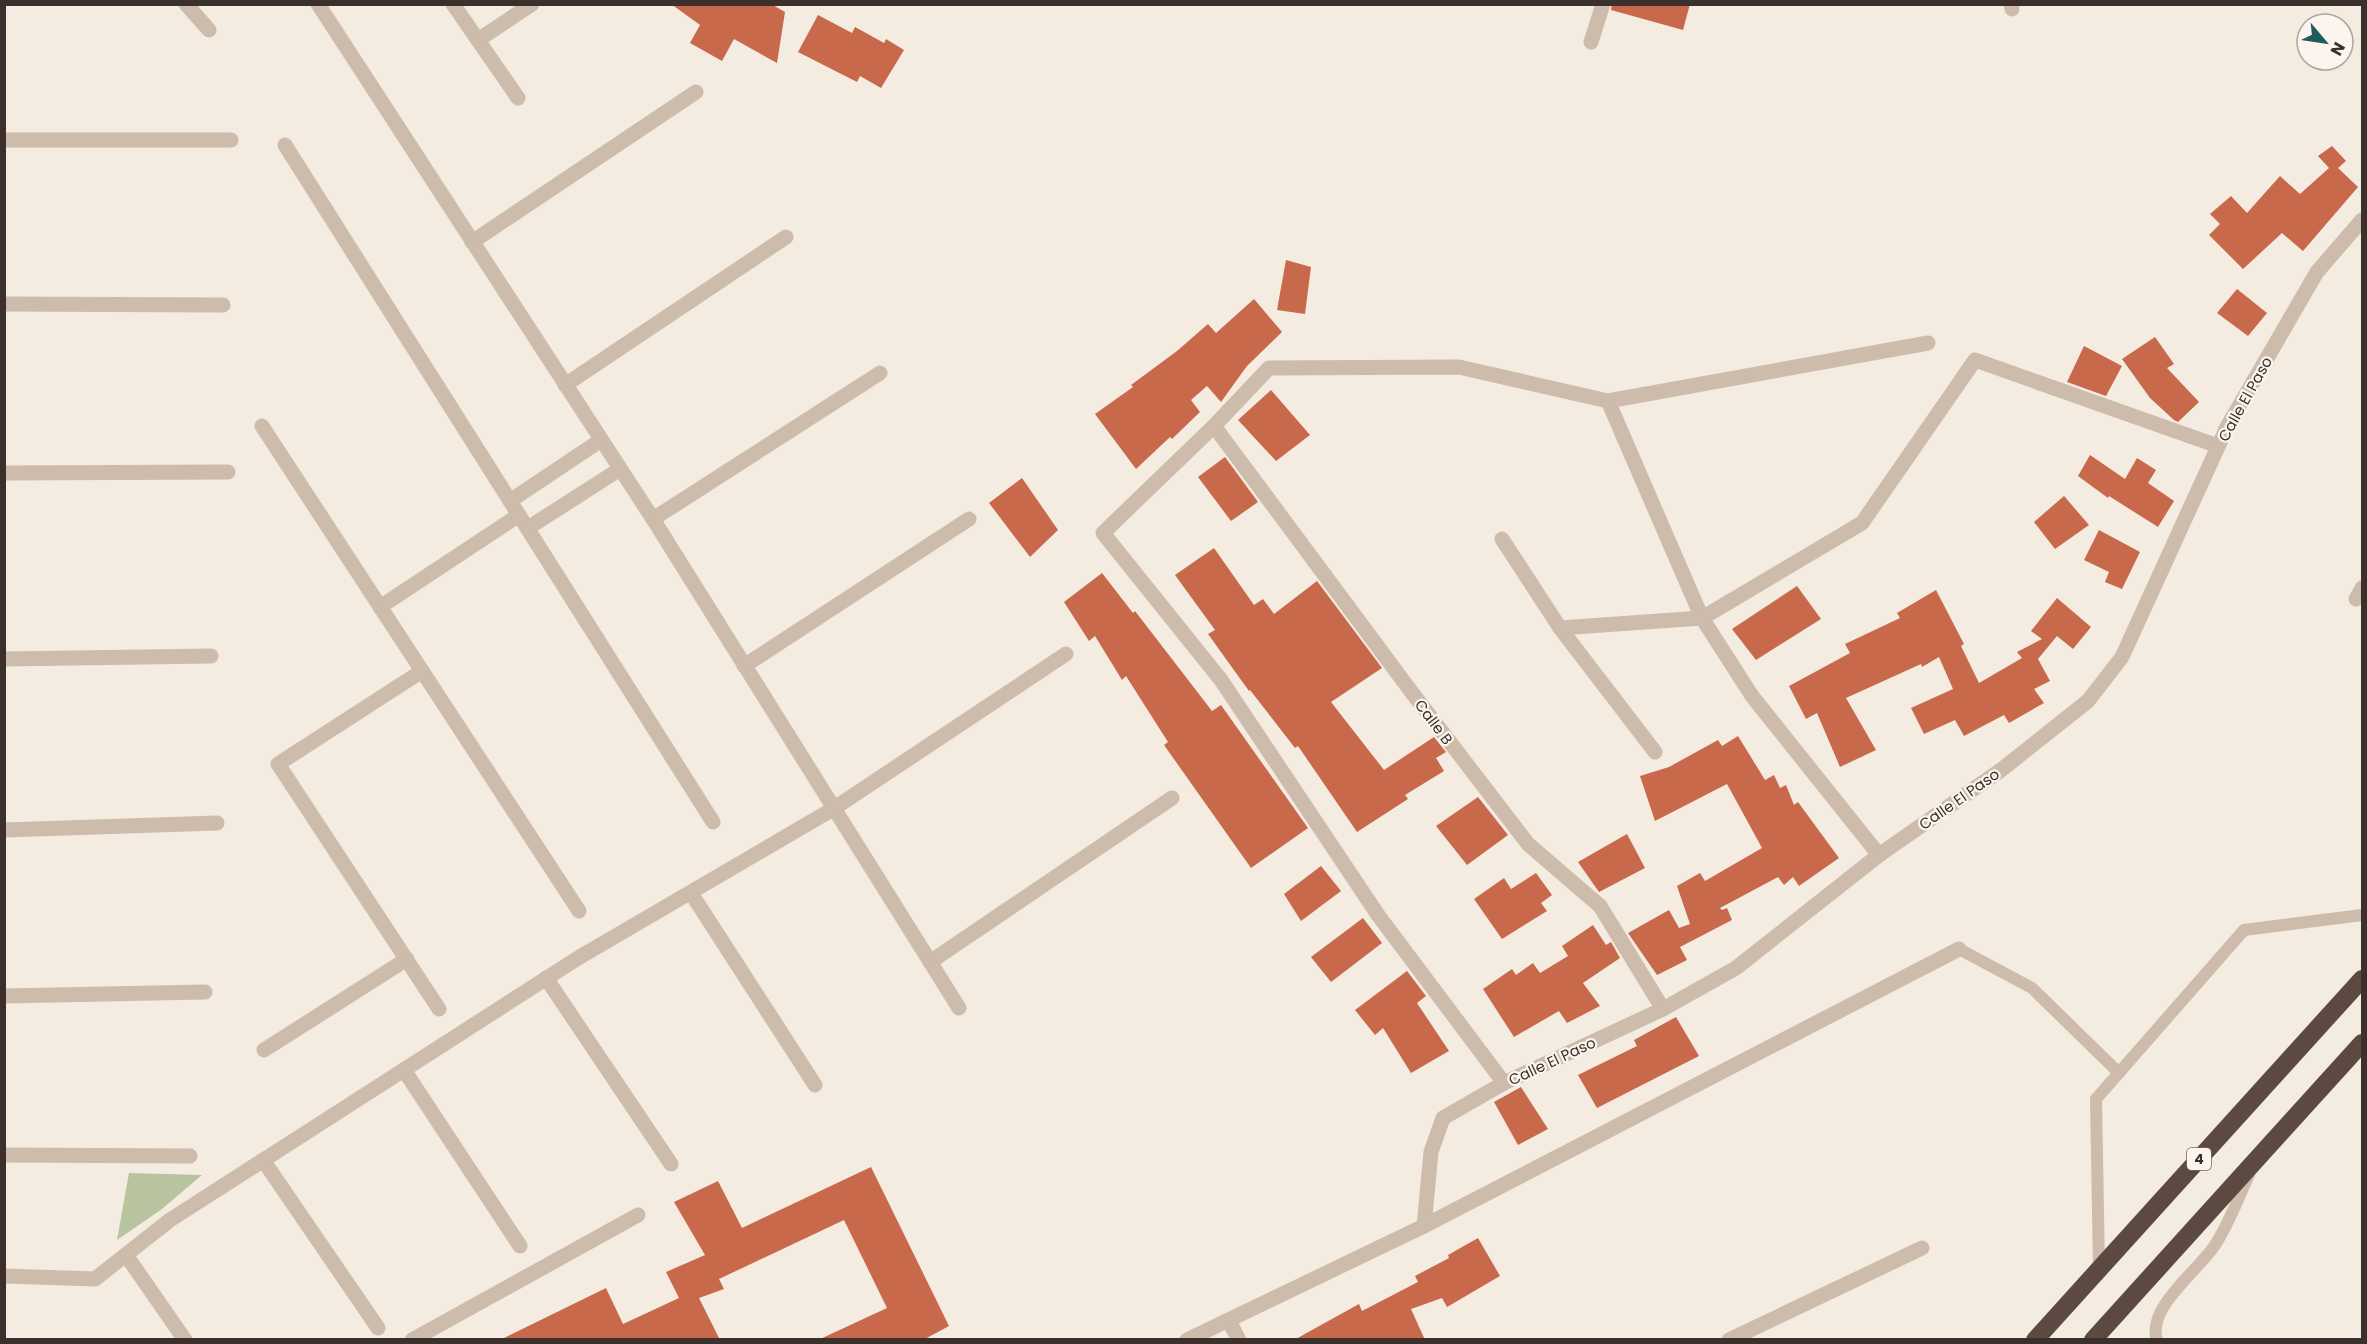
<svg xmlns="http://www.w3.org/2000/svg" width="2367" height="1344" font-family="Poppins,sans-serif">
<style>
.green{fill:#b8c4a0}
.building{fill:#c8694b}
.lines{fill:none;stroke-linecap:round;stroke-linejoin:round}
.lane{stroke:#cdbbac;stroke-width:12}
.street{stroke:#cdbbac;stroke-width:15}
.highway{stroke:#5c4a42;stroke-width:18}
.labels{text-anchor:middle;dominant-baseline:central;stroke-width:4.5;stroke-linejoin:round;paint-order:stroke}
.shield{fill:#fbf5ee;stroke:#756b66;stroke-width:1.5}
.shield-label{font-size:14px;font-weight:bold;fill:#3b302b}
.street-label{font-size:15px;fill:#3b302b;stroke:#fbf5ee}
</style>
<rect width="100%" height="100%" fill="#f4ebe1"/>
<path class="green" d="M129,1173l73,2 -40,34 -45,31z"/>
<g class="building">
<path d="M671,4h100l14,8 -8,51 -43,-24 -12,22 -32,-18 10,-18z"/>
<path d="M1612,4h78l-7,26 -72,-20z"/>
<path d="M818,15l34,18 3,-6 29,16 2,-4 18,11 -23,38 -21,-12 -3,6 -59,-30z"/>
<path d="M2332,146l14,15 -8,7 20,19 -55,64 -21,-18 -39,36 -34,-34 11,-11 -10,-10 21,-18 16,17 33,-37 20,18 29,-26 -11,-12z"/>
<path d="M1286,260l25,7 -6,47 -28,-4z"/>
<path d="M2237,289l30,24 -19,23 -31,-23z"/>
<path d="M1254,299l28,33 -35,34 -26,36 -14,-16 -16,14 9,12 -28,27 -2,-2 -34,32 -41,-55 38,-27 -2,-2 46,-34 31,-27 8,9z"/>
<path d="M2155,337l19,27 -7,4 32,34 -21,20 -4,-2 -24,-22 -28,-39z"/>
<path d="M2084,346l38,20 -16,30 -39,-14z"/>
<path d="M1271,390l39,45 -34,26 -38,-41z"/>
<path d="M2090,455l35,24 12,-21 19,12 -8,13 26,18 -16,26 -49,-31 -1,2 -30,-22z"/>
<path d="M1225,457l33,45 -27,19 -33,-44z"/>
<path d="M1022,478l36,52 -28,27 -41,-54z"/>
<path d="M2064,496l25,29 -34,24 -21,-27z"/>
<path d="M2099,530l41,22 -18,37 -17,-7 4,-10 -25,-12z"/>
<path d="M1214,548l40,57 9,-6 11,15 43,-33 65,87 -51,34 53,68 50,-33 12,15 -10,6 8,13 -39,24 3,4 -51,33 -59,-86 -3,2 -45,-58 -1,1 -41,-57 7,-4 -40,-55z"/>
<path d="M1102,573l31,40 2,-2 77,100 9,-6 87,123 -57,40 -87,-123 4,-3 -42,-66 -4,4 -27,-44 -6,5 -25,-39z"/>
<path d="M1797,586l24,33 -65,41 -24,-31z"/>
<path d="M1936,590l28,54 -3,2 18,37 43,-25 -5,-6 25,-13 -11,-8 26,-33 34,29 -18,22 -16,-13 -19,23 12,22 -16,8 10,14 -35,20 -5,-8 -40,21 -9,-16 -31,14 -13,-26 42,-19 -14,-32 -17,10 -1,-3 -75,34 30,52 -36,17 -23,-54 -11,6 -17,-33 61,-33 -5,-9 55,-26 -3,-5z"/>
<path d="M1738,736l27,44 9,-5 6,13 6,-3 8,20 4,-3 41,56 -40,28 -6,-9 -9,8 -6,-8 -58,31 2,2 5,-2 5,12 -52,27 7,13 -30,15 -29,-42 41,-23 10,18 11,-4 -13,-38 23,-13 5,8 57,-33 -35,-64 -72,37 -15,-45 29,-9 49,-27 4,6z"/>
<path d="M1478,797l30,38 -41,30 -31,-39z"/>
<path d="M1627,834l18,34 -46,24 -21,-30z"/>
<path d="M1321,866l20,25 -40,30 -17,-27z"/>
<path d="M1536,873l16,22 -11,8 6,8 -45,28 -28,-40 30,-21 7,11z"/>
<path d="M1363,918l19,25 -51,39 -20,-25z"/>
<path d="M1593,925l13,20 5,-3 9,16 -37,25 17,23 -33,17 -8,-12 -45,26 -31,-48 29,-20 4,6 17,-12 7,10 28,-17 -6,-10z"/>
<path d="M1407,971l19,25 -9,7 32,48 -38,22 -28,-45 -8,7 -20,-25z"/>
<path d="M1676,1017l23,39 -102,52 -19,-33 59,-29 -3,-6z"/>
<path d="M1521,1087l27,42 -30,16 -24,-43z"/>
<path d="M871,1167l78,159 -26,14h-105l69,-32 -43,-88 -125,59 5,10 -25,9 21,42h-220l106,-52 17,36 56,-26 -13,-26 39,-17 -31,-53 44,-21 24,47z"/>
<path d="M1478,1238l22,38 -53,31 -5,-9 -31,11 14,31h-131l65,-36 3,7 56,-29 -3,-6 34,-18 -1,-3z"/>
</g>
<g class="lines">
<g class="lane">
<path d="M1959,949l73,39 87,85"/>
<path d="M2099,1269l-3,-170 148,-169 118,-15"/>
<path d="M2157,1340c-11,-32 42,-70 58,-95 14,-21 23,-47 34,-70"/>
</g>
<g class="street">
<path d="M186,4l23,26"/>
<path d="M318,4l335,515 306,489"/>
<path d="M453,4l65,94"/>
<path d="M2011,4l1,5"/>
<path d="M478,40l54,-36"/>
<path d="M1591,42l12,-38"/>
<path d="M4,140h227"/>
<path d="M285,145l428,677"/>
<path d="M472,242l224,-150"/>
<path d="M4,304l219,1"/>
<path d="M565,385l221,-148"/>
<path d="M1608,401l94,217 50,78 127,159"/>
<path d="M262,426l317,485"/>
<path d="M1214,426l199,268 115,150 72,62 63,103"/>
<path d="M4,473l224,-1"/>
<path d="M510,501l91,-61"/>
<path d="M653,519l227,-146"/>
<path d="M528,528l92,-59"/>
<path d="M1502,539l58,89 95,124"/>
<path d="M2356,599l6,-11"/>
<path d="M380,607l139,-92"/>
<path d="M1560,628l142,-10 160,-95 113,-163 243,86"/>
<path d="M4,659l207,-3"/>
<path d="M744,666l225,-147"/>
<path d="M422,671l-144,93 161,245"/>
<path d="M4,830l213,-7"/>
<path d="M691,893l124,192"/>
<path d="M930,962l242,-164"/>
<path d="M546,978l125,186"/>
<path d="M4,996l201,-4"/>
<path d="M264,1050l143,-91"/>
<path d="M404,1070l116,176"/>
<path d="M1504,1083l-126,-168 -157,-235 -118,-147 111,-107 55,-58 190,-1 149,34 320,-58"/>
<path d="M4,1155l186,1"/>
<path d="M263,1160l115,168"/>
<path d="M1424,1226l7,-74 12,-34 61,-35 159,-74 73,-41 143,-113 122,-85 87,-69 34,-44 105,-230 90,-155 45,-52"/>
<path d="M126,1255l59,85"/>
<path d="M4,1276l91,3 75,-59 408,-262 255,-149 233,-155"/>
<path d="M1229,1321l10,19"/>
<path d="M412,1340l226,-125"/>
<path d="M1187,1340l237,-114 535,-277"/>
<path d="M1729,1340l193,-92"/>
</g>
<g class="highway">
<path d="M2035,1340l327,-361"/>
<path d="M2093,1340l269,-297"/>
</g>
</g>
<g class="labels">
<rect class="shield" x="2187" y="1148" width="24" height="22" rx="4.5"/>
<g class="shield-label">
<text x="2199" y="1159">4</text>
</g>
<g class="street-label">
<text transform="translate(2245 399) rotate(-61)">Calle El Paso</text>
<text transform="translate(1434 722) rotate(53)">Calle B</text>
<text transform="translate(1959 799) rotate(-35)">Calle El Paso</text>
<text transform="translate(1552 1061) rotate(-25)">Calle El Paso</text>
</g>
</g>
<rect width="2367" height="1344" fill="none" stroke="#3b302b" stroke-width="12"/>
<g transform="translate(2325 42) rotate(119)"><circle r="28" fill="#fbf5ee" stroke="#aea6a0" stroke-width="1.5"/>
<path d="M0-4.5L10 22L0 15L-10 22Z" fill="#1f5a5e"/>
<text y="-9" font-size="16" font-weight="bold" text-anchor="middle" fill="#3b302b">N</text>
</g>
</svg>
